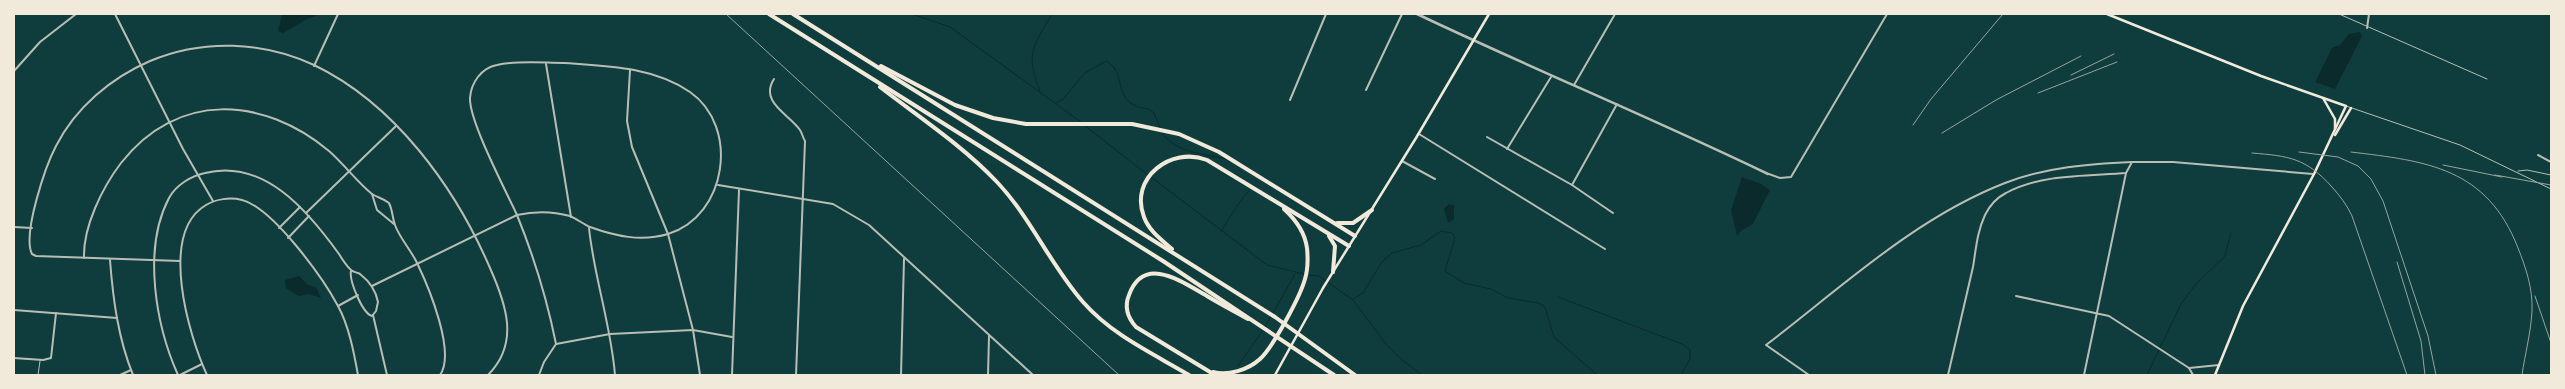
<svg xmlns="http://www.w3.org/2000/svg" width="2565" height="389" font-family="'DM Sans',sans-serif">
<style>
.water{fill:#0a2a2b}
.lines{fill:none;stroke-linecap:round;stroke-linejoin:round}
.stream{stroke:#0a2a2b;stroke-width:1}
.service{stroke:#b8beb3;stroke-width:1}
.pedestrian{stroke:#b8beb3;stroke-width:1}
.minor{stroke:#b8beb3;stroke-width:2}
.tertiary{stroke:#b8beb3;stroke-width:2.5}
.secondary{stroke:#f1e9da;stroke-width:2.5}
.motorway{stroke:#f1e9da;stroke-width:4}
.rail{stroke:#97a49c;stroke-width:1}
</style>
<rect width="100%" height="100%" fill="#0f3d3e"/>
<g class="water">
<path d="M282,14h39l-14,5 -24,14 -5,-2z"/>
<path d="M2360,32l2,4 -27,53 -20,-7 17,-34 8,-3 9,-11z"/>
<path d="M1742,177l19,7 9,6 -17,34 -11,6 -5,6 -6,-26z"/>
<path d="M1449,204l5,1v14l-6,4 -4,-14z"/>
<path d="M299,276l9,9 8,2 5,11 -12,-4 -11,2 -12,-8 -1,-8z"/>
</g>
<g class="lines">
<g class="stream">
<path d="M912,14l38,13 131,95"/>
<path d="M1040,91c-15,-36 -7,-45 12,-77"/>
<path d="M1056,103l7,-4 22,-26 21,-12c23,11 3,44 43,48l5,4 6,15"/>
<path d="M1084,125l64,50"/>
<path d="M1162,132c12,22 46,22 68,28"/>
<path d="M1151,177l116,88 37,9"/>
<path d="M1221,231c10,-14 16,-28 28,-40"/>
<path d="M1308,275l11,1 34,24 33,44 16,16 20,15"/>
<path d="M1558,297l124,47 8,6v9l-9,16"/>
<path d="M1353,299l10,-6 19,-31 10,-9 29,-8 20,-14 11,2 3,5 -10,33 19,12 27,6 17,9 31,5 6,4 9,30 43,38"/>
<path d="M1265,327l30,-53"/>
<path d="M1238,366l25,-36"/>
<path d="M2147,375l34,-71 14,-19 30,-29 6,-23"/>
</g>
<g class="service">
<path d="M2339,14l148,65"/>
<path d="M2346,106l114,39 91,44"/>
<path d="M2518,171l9,-1 24,5"/>
</g>
<path class="pedestrian" d="M38,375l2,-14"/>
<g class="minor">
<path d="M115,14l68,135 30,52"/>
<path d="M2367,28l2,-14"/>
<path d="M565,63c43,3 89,4 125,29 50,35 37,124 -22,142 -27,8 -53,2 -78,-7 -7,-3 -13,-8 -20,-11 -18,-5 -35,-5 -53,-1 -11,-24 -48,-94 -47,-117 1,-15 11,-30 27,-33 21,-5 47,-2 68,-2z"/>
<path d="M546,64l25,153"/>
<path d="M314,66l24,-52"/>
<path d="M630,70l-3,51 5,26 36,87 25,96 7,45"/>
<path d="M14,71l26,-29 36,-28"/>
<path d="M774,79c-15,23 15,35 26,51 2,3 3,8 5,11l-9,234"/>
<path d="M1574,85l41,-71"/>
<path d="M1366,90l36,-76"/>
<path d="M1290,100l36,-86"/>
<path d="M1419,134l186,115"/>
<path d="M1487,137l85,48 41,28"/>
<path d="M1507,149l44,-72"/>
<path d="M2538,155l13,7"/>
<path d="M1402,161l33,18"/>
<path d="M1769,174l11,4 11,-1 96,-163"/>
<path d="M718,185l115,19 36,21 164,150"/>
<path d="M1572,185l45,-81"/>
<path d="M372,194l5,16 17,14"/>
<path d="M306,213l90,-87"/>
<path d="M14,227l18,1"/>
<path d="M279,228l21,-21"/>
<path d="M589,228c5,49 22,97 26,147"/>
<path d="M288,238l21,-22"/>
<path d="M84,258c-1,-31 18,-70 37,-95 56,-72 142,-67 208,-12 15,13 28,31 43,43 6,4 11,4 17,9 4,8 3,14 6,22 5,14 17,26 23,40 11,23 38,88 22,110"/>
<path d="M110,260c3,39 8,78 23,115"/>
<path d="M180,261l-144,-5 -4,-2c-10,-20 14,-89 24,-108 20,-39 55,-68 94,-85 52,-22 113,-20 164,4 81,39 141,122 176,203 16,36 30,75 -2,107"/>
<path d="M372,286l145,-71c17,42 30,84 39,129l-12,18 -5,13"/>
<path d="M2016,296l93,20 80,52 4,7"/>
<path d="M338,306l20,-11"/>
<path d="M14,310l103,8"/>
<path d="M373,315l14,60"/>
<path d="M556,344l54,-10 83,-4 39,7"/>
<path d="M14,358l29,2 8,-2 5,-45"/>
<path d="M2189,368l30,-3"/>
<path d="M120,375l11,-5"/>
<path d="M178,375c-22,-49 -36,-126 -9,-177 7,-13 22,-22 36,-25 59,-15 103,38 134,81 3,5 7,11 11,15 2,3 6,3 10,5 9,7 16,17 18,28l-2,9 -4,5c-10,-3 -23,-36 -21,-45"/>
<path d="M180,375l22,-11"/>
<path d="M207,375c-18,-39 -49,-142 -1,-170 10,-6 24,-8 36,-5 31,8 81,78 96,106 11,20 16,47 20,69"/>
<path d="M732,375l7,-185"/>
<path d="M901,375l3,-116"/>
<path d="M988,375l1,-39"/>
<path d="M1809,375l-43,-30c76,-58 149,-127 239,-162 41,-16 84,-19 127,-21"/>
<path d="M1948,375c8,-36 17,-72 25,-108 3,-18 4,-35 12,-52 5,-10 11,-17 21,-22 34,-19 82,-17 120,-20l6,-11h41l140,12"/>
<path d="M2084,375l42,-202"/>
</g>
<path class="tertiary" d="M1417,14c116,55 235,104 351,160"/>
<g class="secondary">
<path d="M2107,14l154,62 85,30 -32,68 -71,132 -28,69"/>
<path d="M2323,98l12,21v10"/>
<path d="M2335,135l16,-27"/>
<path d="M1275,375l48,-87 93,-150 73,-124"/>
</g>
<g class="motorway">
<path d="M769,14l394,247 171,114"/>
<path d="M793,14l482,303 80,58"/>
<path d="M881,66l74,39 38,13 33,6h106l47,10 40,18 136,84"/>
<path d="M880,87c39,30 83,59 117,95 34,36 54,84 86,120 29,33 69,51 106,73"/>
<path d="M1337,223h16l19,-13"/>
<path d="M1329,236l6,10 -2,26"/>
<path d="M1172,249c-10,-9 -23,-18 -28,-32 -15,-39 27,-71 63,-57l142,86"/>
<path d="M1213,372c15,4 35,-2 47,-13 13,-12 40,-62 45,-80 3,-10 3,-21 2,-31 -2,-15 -12,-29 -23,-39"/>
<path d="M1215,375l-79,-48c-8,-9 -12,-20 -7,-32 15,-41 53,-13 78,1 13,8 27,15 41,23"/>
</g>
<g class="rail">
<path d="M726,14l393,361"/>
<path d="M2071,75l43,-21"/>
<path d="M2038,93l79,-31"/>
<path d="M1913,125l18,-26 72,-85"/>
<path d="M1942,133l54,-33 85,-44"/>
<path d="M2299,152l39,5 20,9 13,13 12,22 45,135 8,39"/>
<path d="M2351,152c76,9 136,16 167,96 8,20 15,41 14,63 -1,21 -7,43 -10,64"/>
<path d="M2252,153c37,3 54,5 80,34 8,9 15,18 20,29l55,159"/>
<path d="M2443,165l59,12"/>
<path d="M2495,175l56,10"/>
<path d="M2397,262l24,79 4,34"/>
<path d="M2535,296l16,47"/>
</g>
</g>
<rect width="2565" height="389" fill="none" stroke="#f1e9da" stroke-width="30"/>
</svg>
